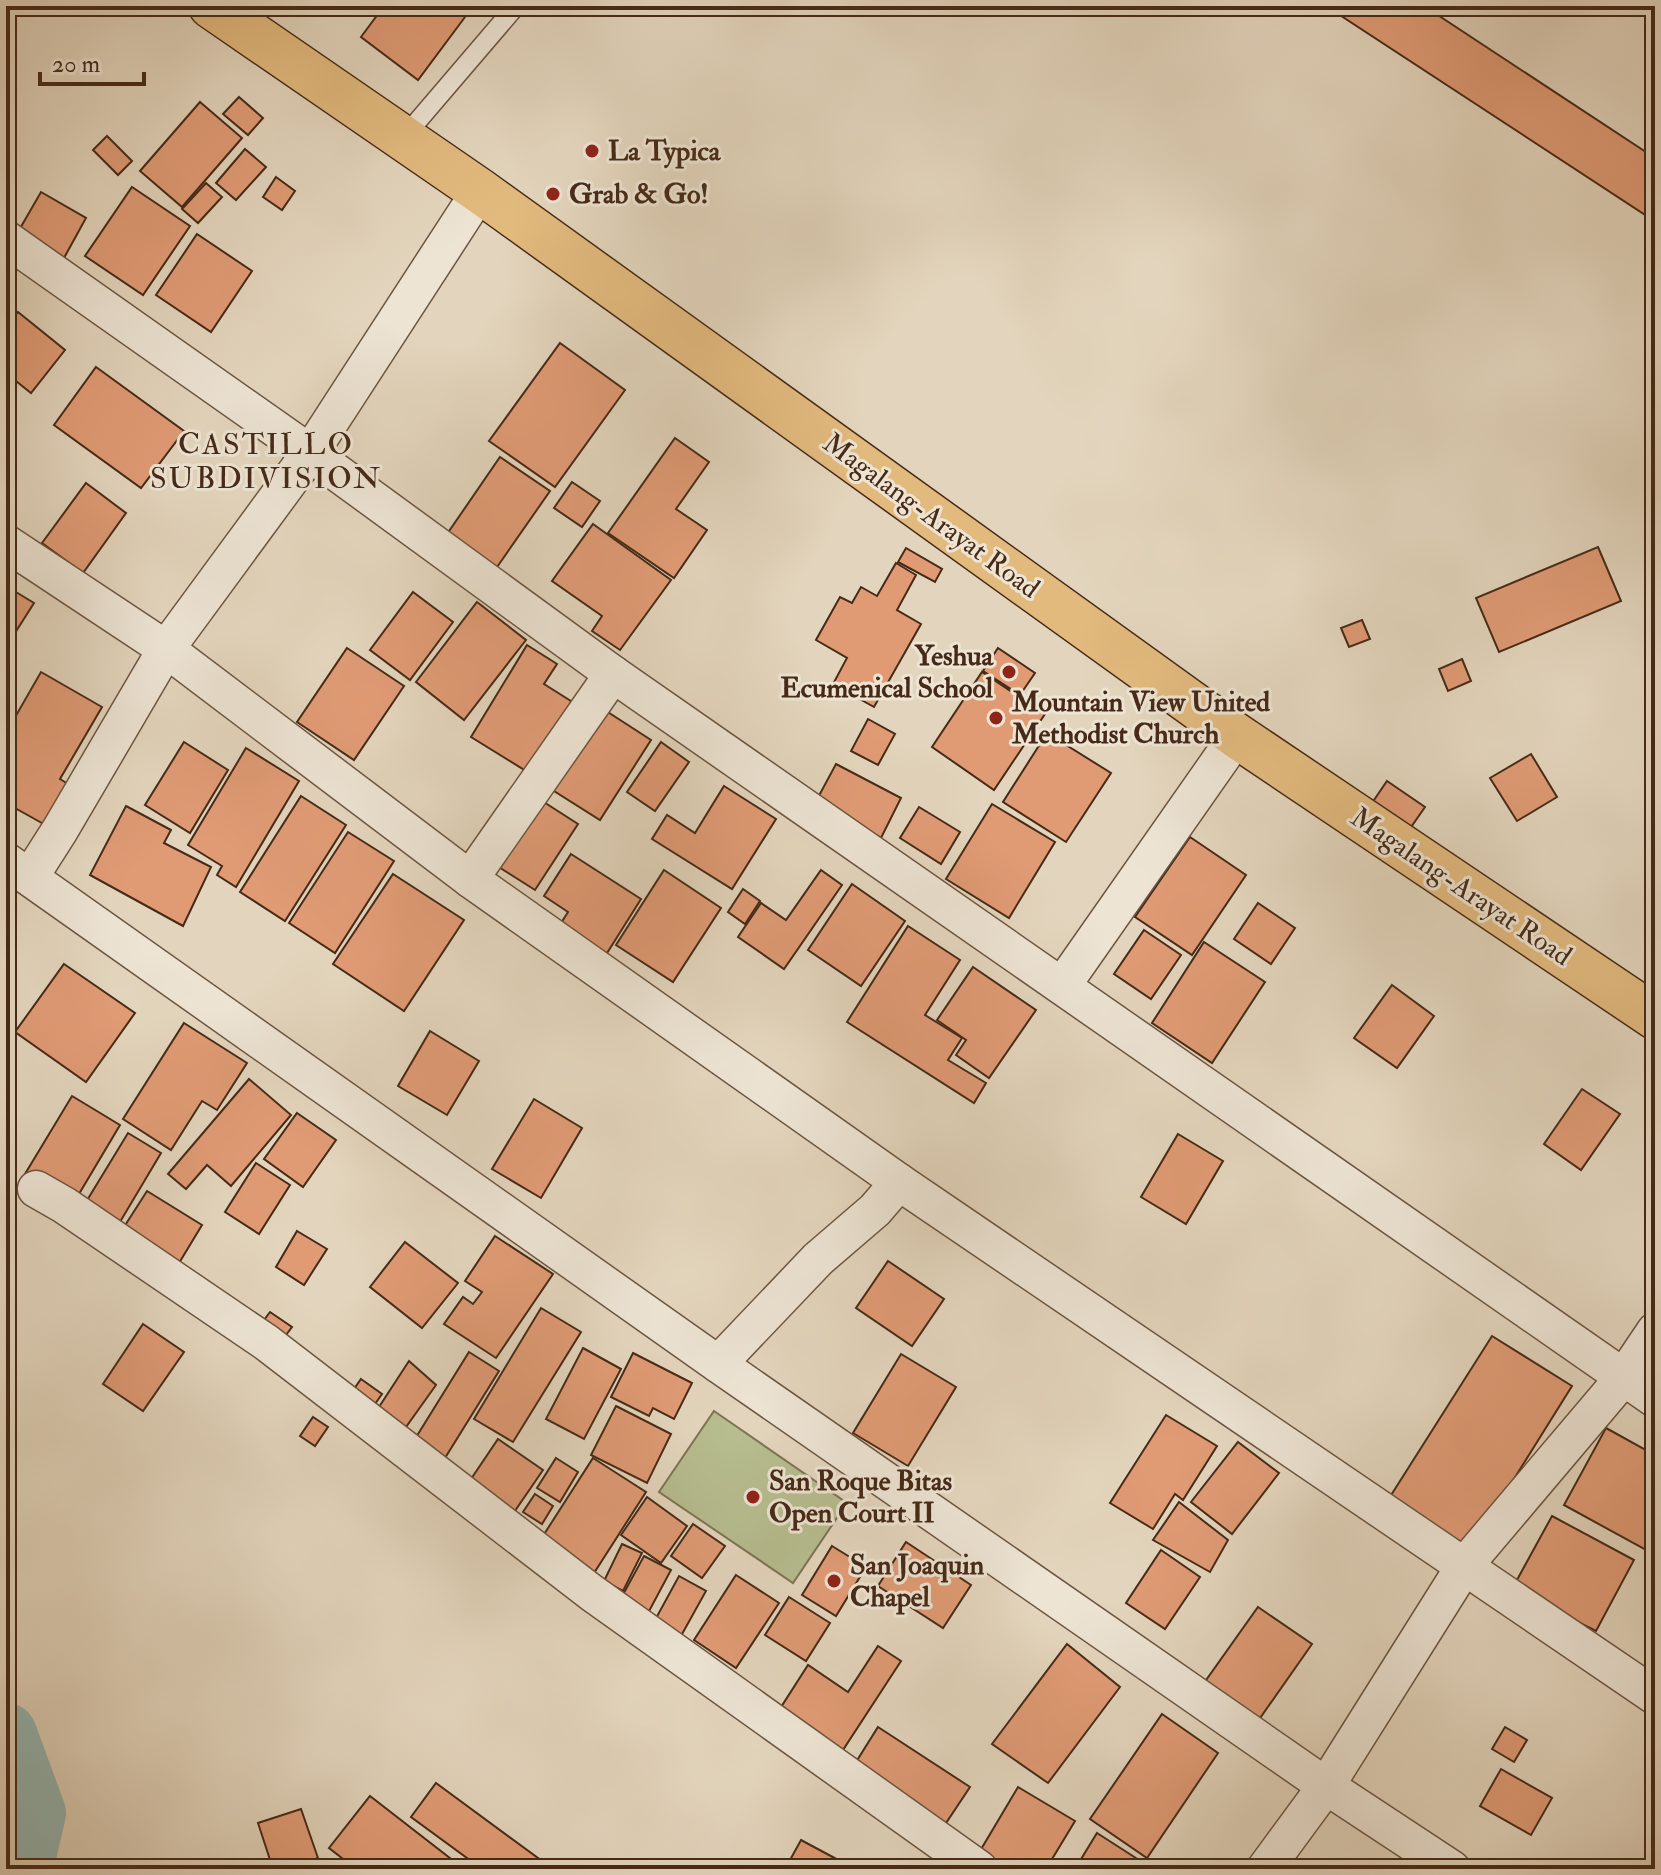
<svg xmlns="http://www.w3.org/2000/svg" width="1661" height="1875" font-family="'IM FELL Double Pica',serif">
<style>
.green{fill:#b6bd8f;stroke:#7e7453;stroke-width:2}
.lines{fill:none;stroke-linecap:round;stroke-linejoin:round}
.river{stroke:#95b8b5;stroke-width:62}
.building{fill:#e09b75;stroke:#462a17;stroke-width:2}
.service-casing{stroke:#6d5540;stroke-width:21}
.minor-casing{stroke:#6d5540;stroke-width:39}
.primary-casing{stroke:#462a17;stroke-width:47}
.service{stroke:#ede4d4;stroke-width:18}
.minor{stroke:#ede4d4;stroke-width:36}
.primary{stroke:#e2ba7e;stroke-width:44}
.poi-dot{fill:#8f2418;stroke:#ede4d4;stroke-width:3}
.labels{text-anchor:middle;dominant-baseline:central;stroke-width:6;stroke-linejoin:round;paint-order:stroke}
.poi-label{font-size:28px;font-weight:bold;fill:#462a17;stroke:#ede4d4;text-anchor:start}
.street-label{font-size:28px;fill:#462a17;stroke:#ede4d4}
.neighbourhood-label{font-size:30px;letter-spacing:2px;fill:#462a17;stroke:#ede4d4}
</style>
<rect width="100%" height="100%" fill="#e3d5bd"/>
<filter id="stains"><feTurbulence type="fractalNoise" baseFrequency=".0025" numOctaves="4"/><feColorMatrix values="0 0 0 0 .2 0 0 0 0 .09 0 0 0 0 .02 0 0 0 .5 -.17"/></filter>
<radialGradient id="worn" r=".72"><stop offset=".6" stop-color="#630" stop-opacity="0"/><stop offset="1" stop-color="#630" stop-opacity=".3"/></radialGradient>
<path class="green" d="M714,1411l133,92 -54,80 -134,-91z"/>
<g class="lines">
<path class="river" d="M6,1734l29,79 -13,56"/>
</g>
<g class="building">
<path d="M384,6h67l14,11 -47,63 -57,-43z"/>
<path d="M1326,6h98l231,152v59l-2,3z"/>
<path d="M239,97l24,21 -15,17 -25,-21z"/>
<path d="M200,102l42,36 -60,69 -42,-36z"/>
<path d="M107,136l25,25 -14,14 -25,-25z"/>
<path d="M245,149l21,18 -30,33 -20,-17z"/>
<path d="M276,177l19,14 -13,19 -19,-13z"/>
<path d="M206,183l16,14 -24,26 -16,-14z"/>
<path d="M132,187l58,39 -47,69 -58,-39z"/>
<path d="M41,192l45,26 -22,40 -46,-26z"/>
<path d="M197,234l55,37 -41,61 -55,-37z"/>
<path d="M18,312l47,38 -34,43 -25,-20v-46z"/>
<path d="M560,343l65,47 -70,97 -66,-46z"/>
<path d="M96,367l88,64 -43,57 -87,-63z"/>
<path d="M675,438l34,24 -33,47 31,21 -33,48 -66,-45z"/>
<path d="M500,457l50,34 -55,79 -50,-33z"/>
<path d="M572,482l28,19 -18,26 -28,-19z"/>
<path d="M86,483l40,30 -43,60 -41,-30z"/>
<path d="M593,524l78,56 -51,70 -28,-19 10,-15 -50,-35z"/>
<path d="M1598,547l23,54 -122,51 -23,-54z"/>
<path d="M906,548l36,21 -7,13 -37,-20z"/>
<path d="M896,563l20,12 -19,35 24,14 -47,83 -41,-23 14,-26 -31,-18 24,-43 12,6 9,-16 16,9z"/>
<path d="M6,586l28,17 -28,44z"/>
<path d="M413,592l40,30 -43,58 -40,-30z"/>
<path d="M477,602l49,38 -62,80 -48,-38z"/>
<path d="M1362,620l8,19 -21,8 -8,-19z"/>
<path d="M527,645l30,19 -13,20 38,24 -43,71 -68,-42z"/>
<path d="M347,648l57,38 -50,74 -57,-38z"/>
<path d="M998,648l37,25 -15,22 -37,-24z"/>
<path d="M1462,659l9,22 -23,10 -9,-22z"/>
<path d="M41,672l61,35 -42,72 13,8 -24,40 -43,-24v-70z"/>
<path d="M982,672l63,42 -51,76 -62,-43z"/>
<path d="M597,705l54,35 -51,80 -54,-34z"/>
<path d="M868,719l27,15 -17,31 -27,-14z"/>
<path d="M1047,733l64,40 -45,69 -63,-40z"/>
<path d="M184,742l44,28 -38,63 -45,-28z"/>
<path d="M661,742l28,20 -34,49 -28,-19z"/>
<path d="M246,748l53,33 -63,106 -19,-12 5,-9 -34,-21z"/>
<path d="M1531,754l26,43 -40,24 -27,-43z"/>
<path d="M836,764l65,34 -20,40 -66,-35z"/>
<path d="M1387,781l38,26 -16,23 -37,-27z"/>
<path d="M724,786l52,33 -44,70 -80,-50 15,-24 28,18z"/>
<path d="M301,796l45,29 -61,96 -45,-29z"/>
<path d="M536,797l42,27 -43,66 -41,-26z"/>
<path d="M992,804l63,38 -46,76 -63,-39z"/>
<path d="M126,806l45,24 -7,13 47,24 -28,59 -93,-51z"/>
<path d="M919,807l41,25 -19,32 -41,-26z"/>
<path d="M348,832l46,29 -59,92 -46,-30z"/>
<path d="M1190,837l56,38 -54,80 -57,-38z"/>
<path d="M571,854l70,45 -39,62 -46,-30 12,-19 -24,-16z"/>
<path d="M664,870l57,38 -48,74 -57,-37z"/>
<path d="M821,870l21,15 -58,84 -46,-32 23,-34 25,17z"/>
<path d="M393,874l71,46 -60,91 -71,-47z"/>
<path d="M852,884l53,37 -44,65 -53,-36z"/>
<path d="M743,889l17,12 -15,23 -17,-12z"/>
<path d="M1258,903l37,25 -24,36 -37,-25z"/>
<path d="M908,926l52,34 -35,55 37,23 -14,22 38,23 -12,20 -127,-81z"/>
<path d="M1144,930l37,25 -30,44 -37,-25z"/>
<path d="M1204,942l61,40 -53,81 -60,-40z"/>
<path d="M64,964l71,49 -49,69 -71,-50z"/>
<path d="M973,967l63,43 -47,68 -33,-23 10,-15 -29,-20z"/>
<path d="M1392,985l42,31 -37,52 -43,-30z"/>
<path d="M184,1023l63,40 -30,47 -15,-9 -31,49 -48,-31z"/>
<path d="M430,1031l49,30 -32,54 -49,-29z"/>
<path d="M249,1079l42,36 -60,71 -24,-21 -21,24 -18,-15z"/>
<path d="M1582,1089l38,25 -39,56 -37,-26z"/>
<path d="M72,1096l48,29 -47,79 -48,-30z"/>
<path d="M534,1099l48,29 -41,70 -49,-29z"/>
<path d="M297,1113l39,27 -33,47 -39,-28z"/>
<path d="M128,1133l33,20 -44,74 -34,-20z"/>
<path d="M1178,1134l45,27 -37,63 -45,-27z"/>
<path d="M256,1163l34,22 -31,49 -34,-22z"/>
<path d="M147,1191l55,34 -29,48 -56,-35z"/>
<path d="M297,1231l30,18 -23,36 -28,-18z"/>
<path d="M495,1236l58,38 -57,84 -52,-34 19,-27 10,7 9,-12 -17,-11z"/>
<path d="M405,1242l53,41 -36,45 -52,-41z"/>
<path d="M888,1261l56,38 -32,47 -56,-38z"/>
<path d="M541,1308l40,24 -68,110 -39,-23z"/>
<path d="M270,1312l22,15 -12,16 -22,-15z"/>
<path d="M143,1324l41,28 -41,59 -40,-27z"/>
<path d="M1492,1336l80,50 -103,165 -81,-51z"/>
<path d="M583,1348l38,21 -37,70 -38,-20z"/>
<path d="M469,1352l30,19 -59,95 -30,-19z"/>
<path d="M633,1353l59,30 -18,36 -21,-11 -4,8 -38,-19z"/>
<path d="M901,1354l55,33 -48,79 -55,-33z"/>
<path d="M409,1361l27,24 -30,42 -27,-20z"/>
<path d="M361,1379l21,15 -14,20 -21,-15z"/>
<path d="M616,1406l55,28 -24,49 -56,-28z"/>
<path d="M1166,1415l51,31 -34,54 -8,-6 -22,35 -43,-26z"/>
<path d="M313,1417l15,10 -13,19 -15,-10z"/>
<path d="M1606,1428l49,27v78l-9,17 -82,-45z"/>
<path d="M498,1439l45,31 -33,48 -45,-30z"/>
<path d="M1238,1442l41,31 -47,61 -41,-32z"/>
<path d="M556,1458l22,14 -18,30 -23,-14z"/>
<path d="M593,1458l53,34 -52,81 -53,-34z"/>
<path d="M535,1494l18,12 -11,18 -19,-12z"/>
<path d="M647,1497l40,29 -26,37 -40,-28z"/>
<path d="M1179,1502l49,38 -18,32 -57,-32z"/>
<path d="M1552,1516l82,44 -38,71 -84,-42z"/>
<path d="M693,1524l32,22 -23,32 -31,-22z"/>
<path d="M906,1542l65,43 -28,43 -65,-42z"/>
<path d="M622,1544l20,9 -19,38 -19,-10z"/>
<path d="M832,1546l34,21 -30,49 -34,-21z"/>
<path d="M1161,1550l39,27 -35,52 -39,-26z"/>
<path d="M644,1556l27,14 -24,45 -27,-15z"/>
<path d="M736,1575l43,28 -43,65 -42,-28z"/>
<path d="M679,1576l27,15 -30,54 -27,-14z"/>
<path d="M789,1597l41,26 -24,38 -41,-26z"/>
<path d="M1258,1607l54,37 -54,77 -54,-38z"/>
<path d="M1067,1644l53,43 -72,96 -56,-39z"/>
<path d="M878,1646l23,15 -62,95 -63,-41 32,-50 40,27z"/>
<path d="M1162,1714l56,39 -71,105 -57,-39z"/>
<path d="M878,1727l92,60 -28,42 -91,-59z"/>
<path d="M1505,1727l22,13 -13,22 -22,-13z"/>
<path d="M1501,1769l51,29 -21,37 -51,-29z"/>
<path d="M436,1783l117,86h-71l-71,-52z"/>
<path d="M1018,1787l57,34 -29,48h-37l-29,-18z"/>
<path d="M370,1796l94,73h-108l-27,-21z"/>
<path d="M301,1809l17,49 -33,11h-12l-15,-46z"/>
<path d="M1097,1833l42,27 -5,9h-59z"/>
<path d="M801,1840l54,29h-70z"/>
<path d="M1059,1861l13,8h-17z"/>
</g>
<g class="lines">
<g class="service-casing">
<path id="service" d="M404,137l112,-131"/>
</g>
<g class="minor-casing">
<g id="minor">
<path d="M6,239l304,214 303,221 1042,725"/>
<path d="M6,543l160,106 304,230 429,303 756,514"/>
<path d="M6,861l712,503 608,422 126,83"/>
<path d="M30,877l30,-47 106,-181 144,-196 170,-262"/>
<path d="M470,879l143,-205"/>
<path d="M1062,986l175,-250"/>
<path d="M36,1189l28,16 203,138 325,250 387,276"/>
<path d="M718,1364l100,-105 57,-49 24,-28"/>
<path d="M1265,1869l61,-83 139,-221 159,-188 31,-46"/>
</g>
</g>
<g class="primary-casing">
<path id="primary" d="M211,6l269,185 757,545 418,281"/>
</g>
<use href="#service" class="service"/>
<use href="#minor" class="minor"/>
<use href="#primary" class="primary"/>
</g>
<g class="poi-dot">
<circle cx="592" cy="151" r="8"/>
<circle cx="553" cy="194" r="8"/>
<circle cx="1009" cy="672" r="8"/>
<circle cx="996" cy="718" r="8"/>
<circle cx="753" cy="1497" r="8"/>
<circle cx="834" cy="1581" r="8"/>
</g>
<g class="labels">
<g class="poi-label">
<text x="608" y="151">La Typica</text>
<text x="569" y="194">Grab &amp; Go!</text>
<text x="993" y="656" text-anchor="end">Yeshua<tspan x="993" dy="32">Ecumenical School</tspan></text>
<text x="1012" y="702">Mountain View United<tspan x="1012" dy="32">Methodist Church</tspan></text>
<text x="769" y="1481">San Roque Bitas<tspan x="769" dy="32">Open Court II</tspan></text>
<text x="850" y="1565">San Joaquin<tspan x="850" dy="32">Chapel</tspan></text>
</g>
<g class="street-label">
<text transform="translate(931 516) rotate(36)">Magalang-Arayat Road</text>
<text transform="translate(1461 887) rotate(34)">Magalang-Arayat Road</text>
</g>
<g class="neighbourhood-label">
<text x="266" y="444">CASTILLO<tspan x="266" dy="34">SUBDIVISION</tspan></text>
</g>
</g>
<rect width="1661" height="1875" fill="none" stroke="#e3d5bd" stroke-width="32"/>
<rect x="8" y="8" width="1645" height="1859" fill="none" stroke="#462a17" stroke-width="4"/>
<rect x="16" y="16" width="1629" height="1843" fill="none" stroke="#462a17" stroke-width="2"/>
<path d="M40 72v12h104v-12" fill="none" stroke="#462a17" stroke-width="4"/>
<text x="52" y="72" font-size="24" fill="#462a17" stroke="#ede4d4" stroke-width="6" paint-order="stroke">20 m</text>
<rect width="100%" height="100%" filter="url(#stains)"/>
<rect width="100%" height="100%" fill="url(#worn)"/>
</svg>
